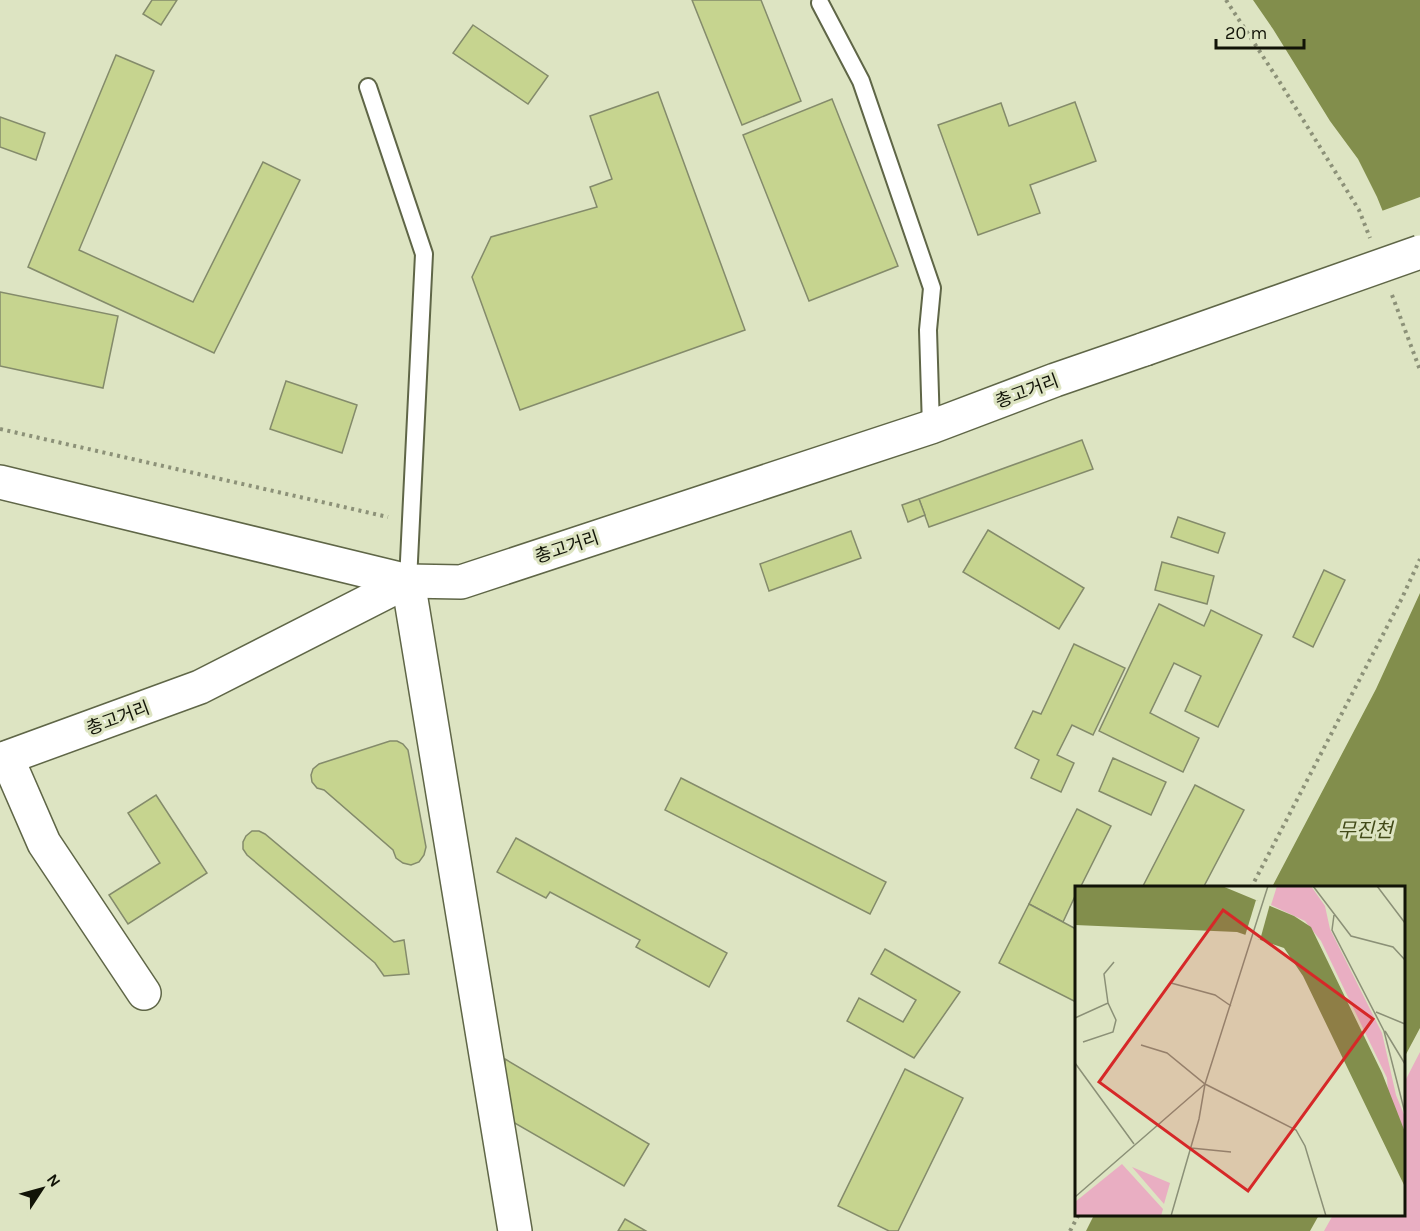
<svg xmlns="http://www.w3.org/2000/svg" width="1420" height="1231" font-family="Karla,'Noto Sans KR',sans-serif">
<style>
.green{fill:#e9aec2}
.water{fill:#828e4c}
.pier{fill:#dde4c2}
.building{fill:#c6d48f;stroke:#848b6b;stroke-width:1.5}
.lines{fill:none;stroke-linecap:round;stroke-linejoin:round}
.lane-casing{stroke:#5f6647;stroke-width:20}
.street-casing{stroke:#5f6647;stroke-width:36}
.secondary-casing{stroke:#5f6647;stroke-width:36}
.path{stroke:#8c9178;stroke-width:4;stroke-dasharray:3 4.5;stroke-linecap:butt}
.lane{stroke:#fff;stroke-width:16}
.street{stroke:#fff;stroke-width:33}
.secondary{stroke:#fff;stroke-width:33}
.secondary-bridge-casing{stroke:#5f6647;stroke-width:36;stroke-linecap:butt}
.secondary-bridge{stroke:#fff;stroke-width:33}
.labels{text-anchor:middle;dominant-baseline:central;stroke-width:6;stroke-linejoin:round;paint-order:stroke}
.street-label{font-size:18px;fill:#111307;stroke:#dde4c2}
.water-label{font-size:20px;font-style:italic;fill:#424a18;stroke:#dde4c2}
.inset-road{fill:none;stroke:#8b9077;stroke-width:1.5}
.view{fill:#d62828;fill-opacity:0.15;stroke:#d62828;stroke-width:3}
.inset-edge{fill:none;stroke:#111307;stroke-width:3}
</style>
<rect width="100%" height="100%" fill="#dde4c2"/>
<path class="green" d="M1420,1052v179h-96l9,-16 71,-1v-131z"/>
<g class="water">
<path d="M1253,0h167v303l-43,-106 -19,-38 -28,-38 -57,-92z"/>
<path d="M1420,593v435l-16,30v-170l-132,-1 104,-198z"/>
<path d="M1094,1215v-1l225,1 -9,16h-224z"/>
</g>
<path class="pier" d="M1420,197v109h-1l-40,-94z"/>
<g class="building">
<path d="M152,0h25l-16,25 -18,-11z"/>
<path d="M692,0h69l40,101 -59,24z"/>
<path d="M473,25l75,51 -20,28 -75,-51z"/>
<path d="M116,55l38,16 -75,179 114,52 70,-140 37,18 -86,173 -186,-86z"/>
<path d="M658,92l87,238 -225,80 -48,-133 19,-40 106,-30 -7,-20 22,-8 -22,-63z"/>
<path d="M832,99l66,167 -89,35 -66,-166z"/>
<path d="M1075,102l21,59 -66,24 10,28 -62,22 -40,-110 63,-22 8,23z"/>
<path d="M0,117l45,16 -9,27 -36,-13z"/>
<path d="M0,292l118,24 -15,72 -103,-22z"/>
<path d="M286,381l71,24 -15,48 -72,-24z"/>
<path d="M1082,440l11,29 -164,58 -10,-28z"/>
<path d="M919,499l6,16 -17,7 -6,-17z"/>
<path d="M1178,517l47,16 -7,20 -47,-16z"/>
<path d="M988,530l96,58 -25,41 -96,-57z"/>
<path d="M851,531l10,27 -92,33 -9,-27z"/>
<path d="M1162,562l52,14 -7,28 -52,-14z"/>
<path d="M1324,570l21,10 -32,67 -20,-10z"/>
<path d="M1159,604l45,22 7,-16 51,25 -44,92 -33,-16 16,-35 -27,-13 -24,50 49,25 -16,34 -84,-41z"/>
<path d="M1074,644l51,24 -32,67 -21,-10 -15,30 17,8 -13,29 -30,-14 8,-18 -24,-12 18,-37 8,3z"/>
<path d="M390,741h7l6,3 5,6 18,97 -2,8 -5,7 -8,3 -8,-2 -7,-5 -3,-8 -69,-60 -7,-2 -5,-6 -1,-7 2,-6 6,-5z"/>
<path d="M1113,758l53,24 -15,33 -52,-24z"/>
<path d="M681,778l205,104 -16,32 -205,-104z"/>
<path d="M1195,785l49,25 -41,78h-61z"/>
<path d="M156,795l51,78 -79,51 -19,-29 51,-32 -32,-50z"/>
<path d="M1077,809l34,17 -31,62h-4v6l-13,28 -34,-18z"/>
<path d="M252,831h7l6,3 129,108 10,-2 5,34 -25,2 -9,-13 -128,-108 -4,-6v-7l3,-6z"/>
<path d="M516,838l211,115 -18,34 -73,-40 4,-7 -90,-48 -4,6 -49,-26z"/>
<path d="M1029,904l47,25v73l-77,-39z"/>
<path d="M885,949l75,43 -46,66 -67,-37 12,-23 44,24 13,-22 -45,-26z"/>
<path d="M505,1059l144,85 -25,42 -118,-68z"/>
<path d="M905,1069l58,29 -65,133h-9l-51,-25z"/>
<path d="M625,1219l21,12h-28z"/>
</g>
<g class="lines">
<g class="lane-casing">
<g id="lane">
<path d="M820,3l41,78 71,207 -4,42 3,97"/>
<path d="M368,87l56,167 -16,327"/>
</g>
</g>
<g class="street-casing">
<g id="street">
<path d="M408,581l107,650"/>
<path d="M7,758l37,85 100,150"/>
</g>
</g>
<g class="secondary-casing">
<g id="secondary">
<path d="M0,482l408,99"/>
<path d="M0,760l200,-73 208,-106 53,1 470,-155 124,-47 90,-31"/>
</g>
</g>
<g class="path">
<path d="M1226,0l53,81 80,129 11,28"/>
<path d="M1392,295l28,75"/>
<path d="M0,429l388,88"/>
<path d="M1251,888l151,-290 18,-39"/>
<path d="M1070,1231l9,-17"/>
</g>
<use href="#lane" class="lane"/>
<use href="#street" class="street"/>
<use href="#secondary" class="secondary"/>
<g class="secondary-bridge-casing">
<path id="secondary-bridge" d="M1145,349l275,-97"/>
</g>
<use href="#secondary-bridge" class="secondary-bridge"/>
</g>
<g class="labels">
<g class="street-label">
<text transform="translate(1027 391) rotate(-20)">총고거리</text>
<text transform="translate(567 547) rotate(-18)">총고거리</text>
<text transform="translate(118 718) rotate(-20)">총고거리</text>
</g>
<g class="water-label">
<text x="1365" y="830">무진천</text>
</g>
</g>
<g transform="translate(1075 886)">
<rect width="330" height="330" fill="#dde4c2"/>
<path d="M202,0h34l14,20 5,23 52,104 14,62 9,22v15l-17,-40 -1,-14 -66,-137 -16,-20 -34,-16zM47,278l41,45 -2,7h-86v-14zM57,281l38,16 -6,21z" fill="#e9aec2"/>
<path d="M0,0h147l72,30 17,11 71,146 23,59v55l-102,-211 -19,-28 -47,-16 -162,-7z" fill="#828e4c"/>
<path d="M181,14l14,4 -10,36 -15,-4z" fill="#dde4c2"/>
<path class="inset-road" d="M238,0l38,50 42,11 12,13M302,0l28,37M259,29l-2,15 52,101 21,82M96,97l44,12 16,11M33,117l-4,-29 10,-12M301,126l29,12M0,132l33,-15 8,17 -3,12 -30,10M310,145l20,33M66,159l26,8 38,31 91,46 9,16 21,70M0,177l59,81M116,262l40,4M0,311l130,-113M96,330l28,-97 6,-35 63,-198"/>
<path class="view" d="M148,24l150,109 -125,172 -149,-109z"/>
<rect width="330" height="330" class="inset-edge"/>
</g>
<g transform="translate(42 1189) rotate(54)" stroke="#dde4c2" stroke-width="4.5" paint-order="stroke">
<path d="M0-4.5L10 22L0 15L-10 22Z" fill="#111307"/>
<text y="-9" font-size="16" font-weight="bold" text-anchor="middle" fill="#111307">N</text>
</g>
<path d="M1216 39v9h88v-9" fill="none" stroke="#111307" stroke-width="3"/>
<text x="1225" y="39" font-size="18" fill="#111307" stroke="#dde4c2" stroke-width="4.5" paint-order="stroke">20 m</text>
</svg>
